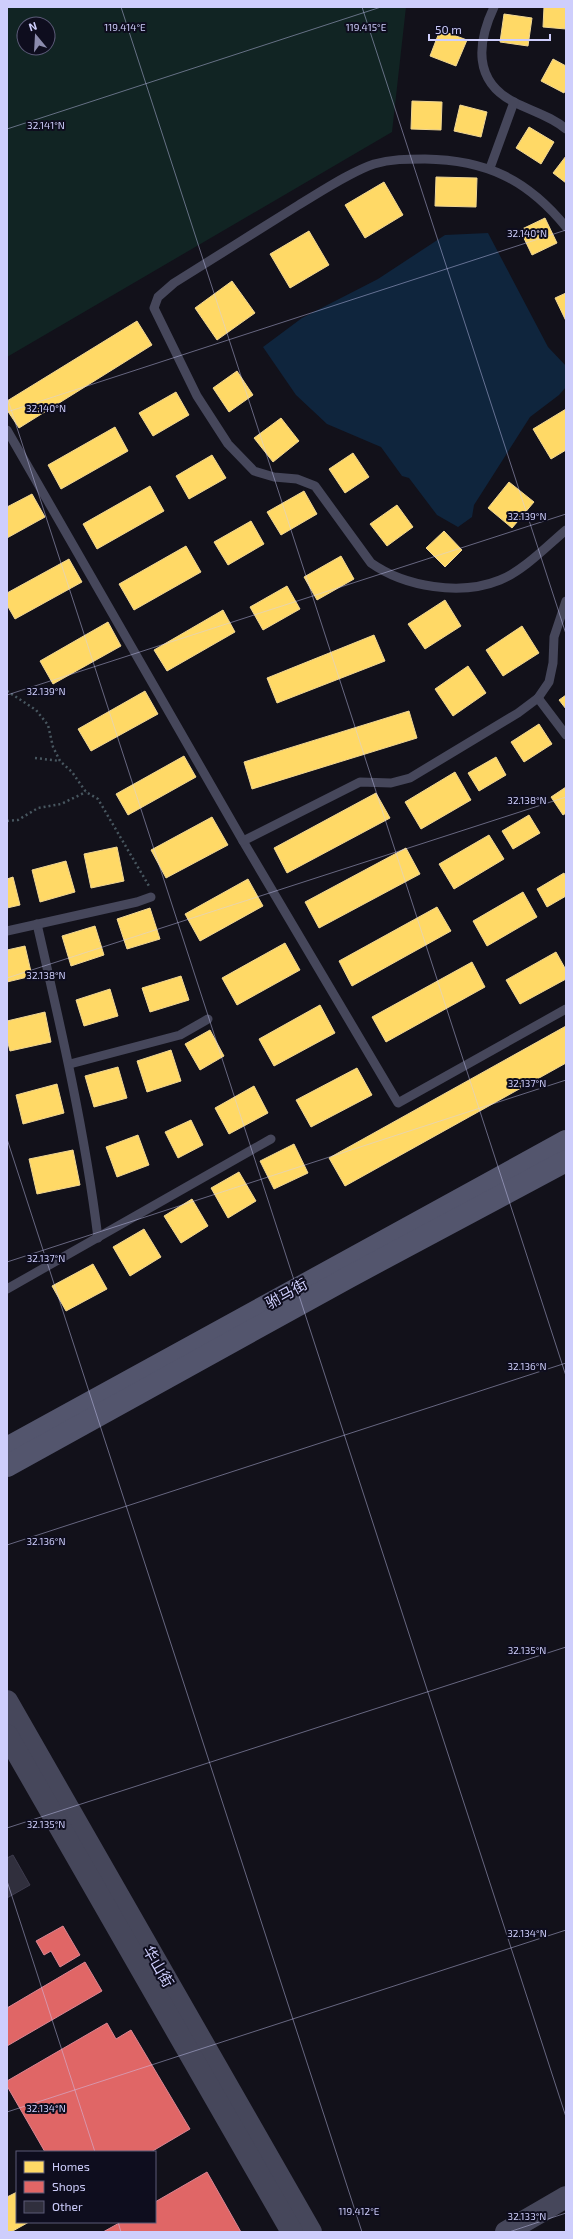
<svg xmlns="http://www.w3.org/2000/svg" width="573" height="2239" font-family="'Exo 2','Noto Sans SC',sans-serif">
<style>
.green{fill:#112423;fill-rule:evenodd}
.water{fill:#0f253d}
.homes{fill:#ffd966;stroke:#f0d693}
.shops{fill:#e06666;stroke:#db8593}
.building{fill:#302f3d;stroke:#3d3b4d}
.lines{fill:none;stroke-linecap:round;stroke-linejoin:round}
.path{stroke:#485760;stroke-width:2.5;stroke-dasharray:2 3;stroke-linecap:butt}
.service{stroke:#46475b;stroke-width:9}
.tertiary{stroke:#46475b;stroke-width:22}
.secondary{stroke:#53556d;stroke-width:22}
.ticks{fill:none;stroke:#cecefc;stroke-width:1;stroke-opacity:0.45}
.labels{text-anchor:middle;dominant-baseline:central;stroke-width:4;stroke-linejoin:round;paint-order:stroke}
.street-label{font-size:15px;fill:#cecefc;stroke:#0e0d1e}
.ticks-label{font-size:10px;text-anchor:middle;fill:#cecefc;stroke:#0e0d1e;stroke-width:4;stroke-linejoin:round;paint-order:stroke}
</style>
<rect width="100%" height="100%" fill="#12111a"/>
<path class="green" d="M7,7h399l-14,125 -385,225zM24,24h24v24h-24z"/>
<path class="water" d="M488,233l60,114 18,19v21l-7,8 -29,22 -56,88 -2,12 -14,10 -21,-12 -28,-37 -7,-2 -21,-29 -54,-23 -31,-29 -33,-48 39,-29 76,-39 67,-44z"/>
<g class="homes">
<path d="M544,7h22v22l-23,-2z"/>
<path d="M504,14l28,4 -4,28 -28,-4z"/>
<path d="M440,30l27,10 -11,26 -26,-10z"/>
<path d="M553,59l13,7v22l-2,5 -23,-12z"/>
<path d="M412,101l30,1 -1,28 -30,-1z"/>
<path d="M460,105l27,7 -6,25 -27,-6z"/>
<path d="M529,127l25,15 -13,22 -25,-16z"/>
<path d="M566,156v27l-13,-10z"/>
<path d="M436,177l41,1 -1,29 -41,-1z"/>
<path d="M384,182l19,33 -38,23 -20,-33z"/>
<path d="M545,218l12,25 -25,12 -12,-25z"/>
<path d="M309,231l20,34 -39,23 -20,-34z"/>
<path d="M232,281l23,32 -38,27 -22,-32z"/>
<path d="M566,293v28l-11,-23z"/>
<path d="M137,321l15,24 -133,83 -12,-18v-9z"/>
<path d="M237,371l16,24 -24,17 -16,-24z"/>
<path d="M176,392l13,23 -36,21 -14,-23z"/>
<path d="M566,409v41l-15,9 -18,-30z"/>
<path d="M281,418l18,23 -26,21 -19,-24z"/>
<path d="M115,427l13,24 -67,38 -13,-24z"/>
<path d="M353,453l16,24 -24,16 -16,-24z"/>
<path d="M212,455l14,23 -37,21 -13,-23z"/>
<path d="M509,482l25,20 -22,26 -24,-20z"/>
<path d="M150,486l14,25 -67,38 -14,-25z"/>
<path d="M304,491l13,23 -36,21 -14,-23z"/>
<path d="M32,494l13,23 -38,21v-31z"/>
<path d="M397,505l16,22 -26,19 -17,-22z"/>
<path d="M251,521l13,23 -36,21 -14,-23z"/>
<path d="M444,531l18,19 -17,17 -19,-19z"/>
<path d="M186,546l15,26 -67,38 -15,-26z"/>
<path d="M341,556l13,23 -37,21 -13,-23z"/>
<path d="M69,559l13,23 -67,37 -8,-14v-12z"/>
<path d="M287,586l13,23 -37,21 -13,-23z"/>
<path d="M445,600l16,26 -36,23 -17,-25z"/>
<path d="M223,610l12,22 -68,39 -13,-21z"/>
<path d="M108,622l13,24 -68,38 -13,-23z"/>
<path d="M522,626l17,27 -36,23 -17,-26z"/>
<path d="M374,635l11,26 -108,42 -10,-25z"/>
<path d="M468,666l18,27 -33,23 -18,-27z"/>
<path d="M145,691l13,23 -67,37 -13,-22z"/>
<path d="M566,695v14l-7,-9z"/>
<path d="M409,711l8,27 -165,51 -8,-27z"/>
<path d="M539,724l13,20 -28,18 -13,-20z"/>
<path d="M184,756l12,21 -68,38 -12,-21z"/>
<path d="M496,757l10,18 -27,16 -11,-18z"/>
<path d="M455,772l16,28 -50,29 -16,-27z"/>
<path d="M566,787v26l-3,2 -12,-18z"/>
<path d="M376,793l14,25 -103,55 -13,-25z"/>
<path d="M529,815l11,18 -27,16 -11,-18z"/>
<path d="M212,817l16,28 -62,33 -15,-28z"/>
<path d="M489,835l15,24 -50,30 -15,-25z"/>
<path d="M117,847l7,34 -33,7 -7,-34z"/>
<path d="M406,848l14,26 -101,54 -14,-26z"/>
<path d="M66,861l9,31 -35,10 -8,-32z"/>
<path d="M564,873l2,4v19l-19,11 -10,-18z"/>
<path d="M13,877l7,28 -13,3v-29z"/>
<path d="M248,879l15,27 -63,35 -15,-27z"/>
<path d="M523,892l14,25 -50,29 -14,-25z"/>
<path d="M437,907l14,24 -99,55 -13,-25z"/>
<path d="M150,908l10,31 -33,10 -10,-30z"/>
<path d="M95,926l9,29 -33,11 -9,-30z"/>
<path d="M285,943l15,27 -63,35 -15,-27z"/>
<path d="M25,946l7,30 -25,6v-32z"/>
<path d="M556,952l10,18v9l-46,25 -14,-24z"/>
<path d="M472,962l13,25 -99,55 -14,-25z"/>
<path d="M181,976l8,24 -39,12 -8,-24z"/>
<path d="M110,989l8,27 -34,10 -8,-26z"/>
<path d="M320,1005l15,28 -61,33 -15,-27z"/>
<path d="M45,1012l6,30 -41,9 -3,-12v-18z"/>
<path d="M566,1026v37l-221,123 -16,-28z"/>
<path d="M210,1030l14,26 -24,14 -15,-26z"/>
<path d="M171,1050l10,31 -34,11 -10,-31z"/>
<path d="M118,1067l9,31 -33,9 -9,-31z"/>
<path d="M357,1068l15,27 -61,32 -15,-27z"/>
<path d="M57,1084l7,29 -41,11 -7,-29z"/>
<path d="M254,1086l14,27 -39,21 -14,-26z"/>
<path d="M191,1120l12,25 -25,13 -13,-26z"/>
<path d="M138,1135l11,30 -32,12 -11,-30z"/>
<path d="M294,1144l14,29 -34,16 -14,-28z"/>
<path d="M73,1150l7,35 -43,9 -8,-35z"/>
<path d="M239,1172l17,29 -28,17 -17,-30z"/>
<path d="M192,1199l16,27 -27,17 -17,-27z"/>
<path d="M144,1229l17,28 -31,19 -17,-29z"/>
<path d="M93,1264l14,25 -41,22 -14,-25z"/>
<path d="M17,2192v30h12l-18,10h-4v-35z"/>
</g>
<g class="shops">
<path d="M63,1926l17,29 -20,12 -9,-16 -7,4 -8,-14z"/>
<path d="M85,1962l17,29 -95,55v-38z"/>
<path d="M107,2023l9,16 15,-9 59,99 -39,23h-106l-38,-66v-5z"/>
<path d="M207,2172l34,60h-138l18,-10h34v-20z"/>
</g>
<path class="building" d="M13,1855l17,30 -23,13v-40z"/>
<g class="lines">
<g class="path">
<path d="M7,691l29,19 12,15 5,22 7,14 12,11 14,20 12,7 51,87"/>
<path d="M35,758l25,3"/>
<path d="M7,821l11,-1 20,-12 23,-4 25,-12"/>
</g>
<g class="service">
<path d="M494,7c-17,36 -21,74 20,95 17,9 37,14 52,27"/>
<path d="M490,168l24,-66"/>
<path d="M566,227c-39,-48 -80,-67 -141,-68 -18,0 -34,0 -51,5 -24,8 -55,29 -77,42 -41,26 -82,51 -123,77l-16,14 -4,11 43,88 31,48 26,27 20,6 23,2 18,7 56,77c34,24 90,33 129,17 23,-9 47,-34 66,-50"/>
<path d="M7,430l236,411 155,262 168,-94"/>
<path d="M538,698l28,37"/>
<path d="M243,841l117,-59 31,1 19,-5 108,-65 20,-15 11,-16 4,-19 1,-26 12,-36"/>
<path d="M37,924c24,104 48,208 61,314"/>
<path d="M7,931l130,-29 14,-5"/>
<path d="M70,1064l110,-29 28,-16"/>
<path d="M7,1289l264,-150"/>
</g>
<g class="tertiary">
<path d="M7,1701l304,531"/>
<path d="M7,1735l285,497"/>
<path d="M506,2232l60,-35"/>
</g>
<g class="secondary">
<path d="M7,1448l559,-307"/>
<path d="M7,1466l342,-189 217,-116"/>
</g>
</g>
<path class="ticks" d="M121,7l445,1369M362,7l204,627M7,129l374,-122M7,397l559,1720M7,412l559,-182M7,695l559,-181M7,978l559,-181M7,1139l355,1093M7,1262l559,-182M7,1545l559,-182M7,1828l559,-181M7,1881l88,271M7,2112l559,-182M118,2222l3,10M509,2232l57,-19"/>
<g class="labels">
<g class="street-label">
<text transform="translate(286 1293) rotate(-29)">驸马街</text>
<text transform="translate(159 1966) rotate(60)">华山街</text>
</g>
</g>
<g class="ticks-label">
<text x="125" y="31">119.414°E</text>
<text x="366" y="31">119.415°E</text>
<text x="46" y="129">32.141°N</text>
<text x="527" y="237">32.140°N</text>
<text x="46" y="412">32.140°N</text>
<text x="527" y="520">32.139°N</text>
<text x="46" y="695">32.139°N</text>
<text x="527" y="804">32.138°N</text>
<text x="46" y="979">32.138°N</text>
<text x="527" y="1087">32.137°N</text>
<text x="46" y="1262">32.137°N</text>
<text x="527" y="1370">32.136°N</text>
<text x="46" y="1545">32.136°N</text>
<text x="527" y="1654">32.135°N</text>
<text x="46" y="1828">32.135°N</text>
<text x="527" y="1937">32.134°N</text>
<text x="46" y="2112">32.134°N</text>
<text x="359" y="2215">119.412°E</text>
<text x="527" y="2220">32.133°N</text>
</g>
<rect width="573" height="2239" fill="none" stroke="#cecefc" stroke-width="16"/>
<rect x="16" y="2151" width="140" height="72" fill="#0e0d1e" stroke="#5b5a77"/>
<rect x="24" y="2161" width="20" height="12" fill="#ffd966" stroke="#5b5a77"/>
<text x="52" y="2171" font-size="12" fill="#cecefc">Homes</text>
<rect x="24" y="2181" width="20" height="12" fill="#e06666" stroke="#5b5a77"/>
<text x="52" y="2191" font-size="12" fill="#cecefc">Shops</text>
<rect x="24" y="2201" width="20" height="12" fill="#302f3d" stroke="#5b5a77"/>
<text x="52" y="2211" font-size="12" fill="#cecefc">Other</text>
<g transform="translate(36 36) rotate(342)"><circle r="19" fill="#0e0d1e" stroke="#5b5a77"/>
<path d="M0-3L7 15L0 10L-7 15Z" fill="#8c8cad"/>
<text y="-6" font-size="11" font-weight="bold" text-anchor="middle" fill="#cecefc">N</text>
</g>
<path d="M429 34v6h121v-6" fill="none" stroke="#cecefc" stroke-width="2"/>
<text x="435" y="34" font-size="12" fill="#cecefc" stroke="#0e0d1e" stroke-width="3" paint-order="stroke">50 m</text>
</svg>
